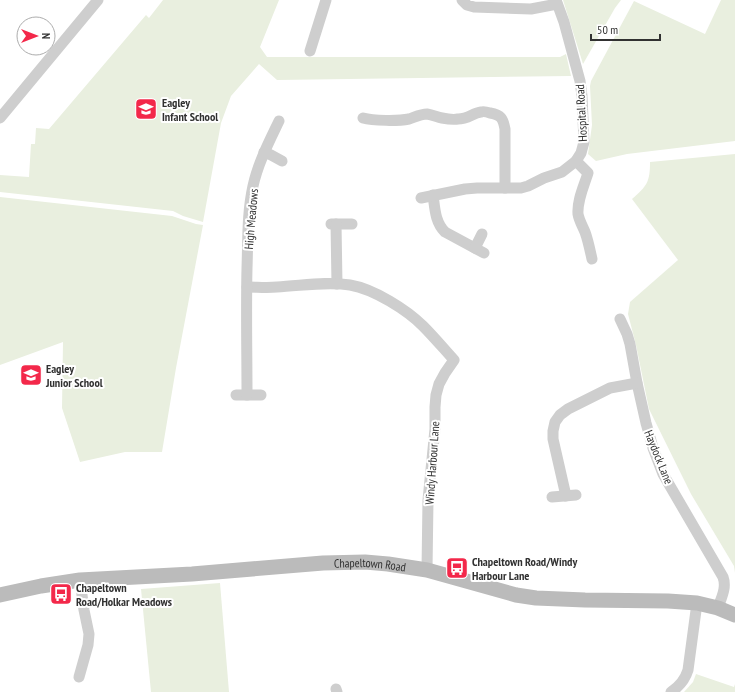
<svg xmlns="http://www.w3.org/2000/svg" width="735" height="692" font-family="'PT Sans Narrow',sans-serif">
<style>
.green{fill:#e9efdf}
.lines{fill:none;stroke-linecap:round;stroke-linejoin:round}
.minor{stroke:#cecece;stroke-width:11}
.secondary{stroke:#bbb;stroke-width:15}
.labels{text-anchor:middle;dominant-baseline:central;stroke-width:4;stroke-linejoin:round;paint-order:stroke}
.poi-label{font-size:12px;font-weight:bold;fill:#313131;stroke:#fff;text-anchor:start}
.street-label{font-size:12px;fill:#313131;stroke:#fff}
</style>
<rect width="100%" height="100%" fill="#fff"/>
<g class="green">
<path d="M163,0h116l-19,47 7,10h293l6,-3 5,22 -294,4 -18,-16 -28,32 -10,27 -18,99 -20,-6 -10,-5 -173,-19v-17l29,2 2,-33h4l1,-16 13,1 97,-114 3,3z"/>
<path d="M563,0h58l-6,8 -32,56z"/>
<path d="M721,0h14v141l-108,13 -31,7 -8,-7 4,-29 -2,-39 1,-5 43,-80 71,33z"/>
<path d="M735,154v419l-1,-7 -43,-72 -42,-85 -13,-64 -8,-31 2,-12 48,-42 -46,-61c15,-13 18,-17 18,-37z"/>
<path d="M0,197l172,19 24,8 7,1 -27,143 -14,84h-37l-45,10 -18,-54 1,-66 -63,23z"/>
<path d="M220,583l9,109h-78l-10,-103z"/>
<path d="M696,674l38,13 1,-3v8h-51l9,-10z"/>
</g>
<g class="lines">
<g class="minor">
<path d="M462,0l5,5 7,2 57,2 26,-5"/>
<path d="M310,51l16,-51"/>
<path d="M0,118l98,-118"/>
<path d="M363,118c10,3 36,3 46,1 6,-2 12,-5 18,-5 6,1 10,3 15,4 5,1 11,2 16,1 10,0 15,-6 23,-7 3,-1 6,0 9,1 11,2 13,5 15,16v59"/>
<path d="M264,152l7,3 11,6"/>
<path d="M576,161l12,12c-4,13 -11,27 -10,41 1,6 4,11 7,18 3,8 5,18 7,27"/>
<path d="M433,195c2,14 2,27 12,37l39,21"/>
<path d="M421,198l44,-9 12,-1h44l7,-2 16,-8 18,-6 14,-11 5,-8 3,-11 -2,-46 -2,-15 -16,-59 -8,-22"/>
<path d="M331,224h21"/>
<path d="M336,224l1,60"/>
<path d="M475,248l7,-14"/>
<path d="M247,287c10,0 20,1 30,0 24,-1 49,-6 73,-2 24,4 57,25 73,41 11,11 21,23 31,34l-9,13 -6,11 -3,11 -1,12v22l-7,71 -1,70"/>
<path d="M620,319l7,15 3,10 7,39 9,40 7,25 10,26 60,103c4,11 -2,21 -5,31"/>
<path d="M236,395h25"/>
<path d="M247,395c0,-42 -1,-85 0,-127 1,-28 0,-55 6,-82 5,-23 16,-44 26,-65"/>
<path d="M566,496l-13,-57v-8l2,-9 5,-7 8,-6 42,-21 27,-5"/>
<path d="M552,497l24,-2"/>
<path d="M79,677l9,-32 1,-11 -5,-24 -4,-30"/>
<path d="M336,689l1,3"/>
<path d="M671,692c9,-6 14,-12 17,-22l9,-67"/>
</g>
<path class="secondary" id="s1" d="M0,595l41,-9 39,-6 112,-6 131,-11 42,-1 23,2 39,6 89,25 20,3 49,2 83,1 29,2 21,5 17,7"/>
</g>
<defs>
<g id="school-square" transform="scale(1.15)"><rect x="-9" y="-9" width="18" height="18" rx="4" fill="#f3284a" stroke="#fff"/><path d="M0-5L7-2L0 1L-7-2ZM-4 1L0 2.5L4 1V4Q0 6-4 4Z" fill="#fff"/></g>
<g id="bus-square" transform="scale(1.15)"><rect x="-9" y="-9" width="18" height="18" rx="4" fill="#f3284a" stroke="#fff"/><path d="M-5-6H5V4H4V6H2V4H-2V6H-4V4H-5ZM-3.5-4V0h7V-4ZM-3.5 1.2v1.5H-2V1.2ZM2 1.2v1.5H3.5V1.2Z" fill="#fff"/></g>
</defs>
<g fill-rule="evenodd">
<use href="#school-square" x="146" y="109"/>
<use href="#school-square" x="31" y="375"/>
<use href="#bus-square" x="457" y="568"/>
<use href="#bus-square" x="61" y="594"/>
</g>
<g class="labels">
<g class="poi-label">
<text x="162" y="102">Eagley<tspan x="162" dy="14">Infant School</tspan></text>
<text x="46" y="368">Eagley<tspan x="46" dy="14">Junior School</tspan></text>
<text x="472" y="561">Chapeltown Road/Windy<tspan x="472" dy="14">Harbour Lane</tspan></text>
<text x="76" y="587">Chapeltown<tspan x="76" dy="14">Road/Holkar Meadows</tspan></text>
</g>
<g class="street-label">
<text transform="translate(581 113) rotate(-93)">Hospital Road</text>
<text transform="translate(251 219) rotate(-85)">High Meadows</text>
<text transform="translate(659 457) rotate(68)">Haydock Lane</text>
<text transform="translate(432 463) rotate(-86)">Windy Harbour Lane</text>
<text stroke="none"><textPath href="#s1" startOffset="372">Chapeltown Road</textPath></text>
</g>
</g>
<g transform="translate(36 36) rotate(90)"><circle r="19" fill="#ffffff" stroke="#adadad"/>
<path d="M0-3L7 15L0 10L-7 15Z" fill="#f3284a"/>
<text y="-6" font-size="11" font-weight="bold" text-anchor="middle" fill="#313131">N</text>
</g>
<path d="M591 34v6h69v-6" fill="none" stroke="#313131" stroke-width="2"/>
<text x="597" y="34" font-size="12" fill="#313131" stroke="#ffffff" stroke-width="3" paint-order="stroke">50 m</text>
</svg>
